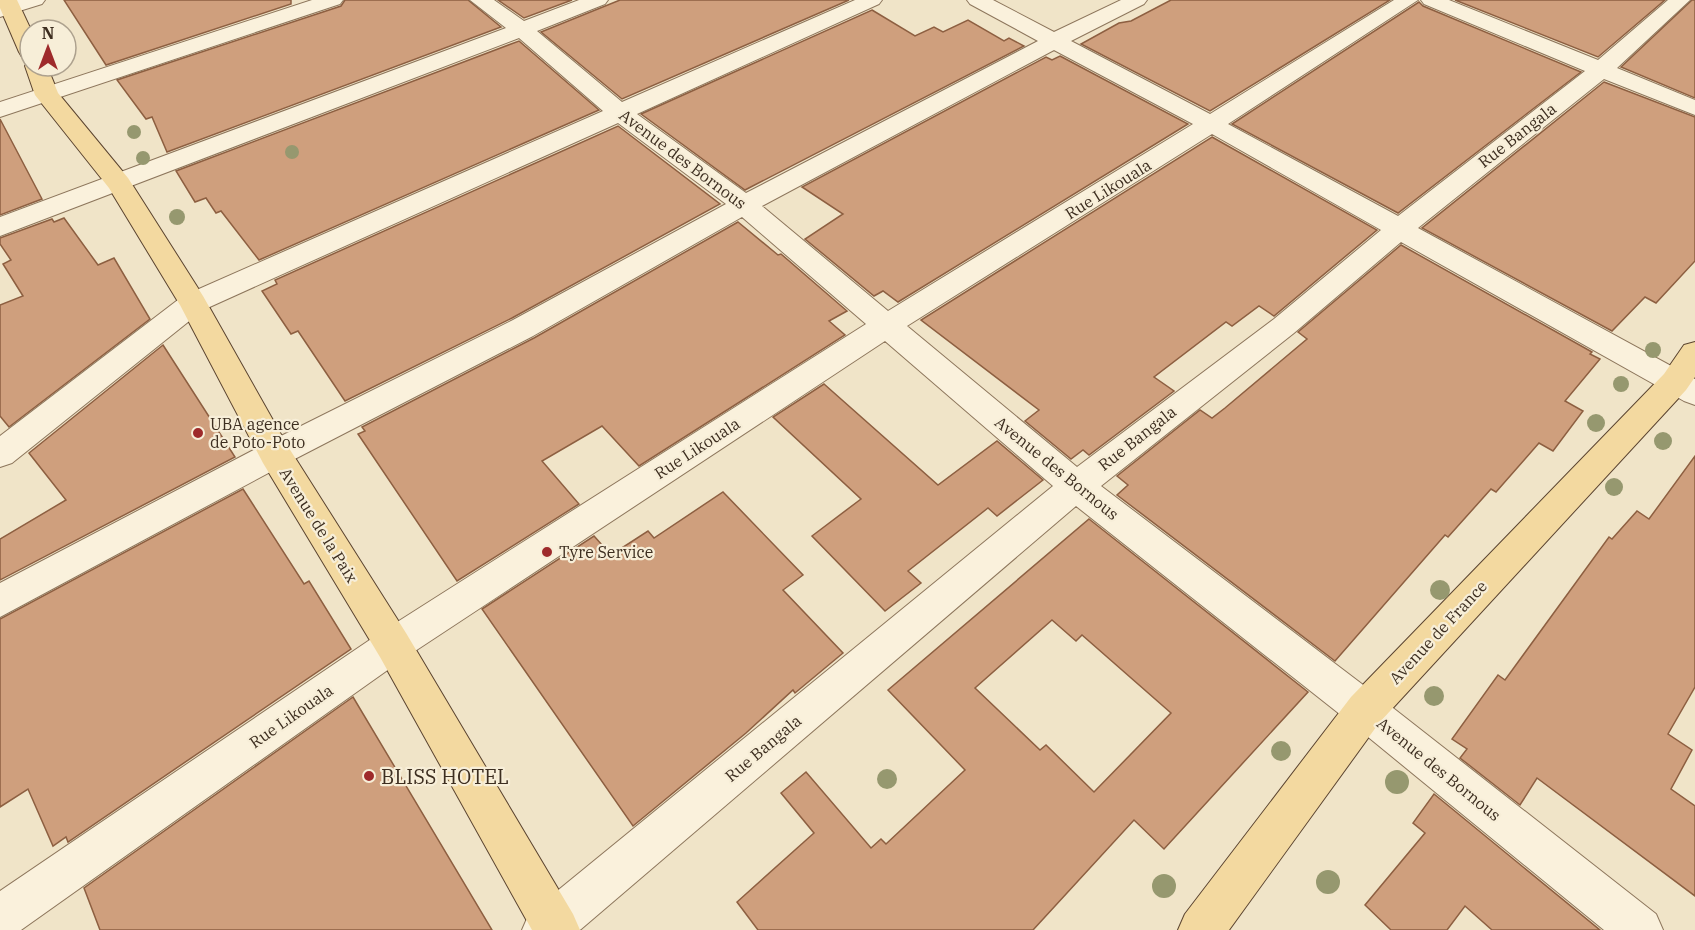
<svg xmlns="http://www.w3.org/2000/svg" width="1695" height="930" font-family="'IBM Plex Serif',serif">
<style>
.building{fill:#cf9f7d;stroke:#8d5f41;stroke-width:1.5;fill-rule:evenodd}
.lines{fill:none;stroke-linecap:round;stroke-linejoin:round}
.minor-casing{stroke:#8d765c;stroke-width:2}
.major-casing{stroke:#5b4430;stroke-width:2}
.minor{fill:#faf1dc;fill-rule:evenodd}
.major{fill:#f3d9a0;fill-rule:evenodd}
.tree{fill:#96986f}
.poi-dot{fill:#9e2a2b;stroke:#f7eed8;stroke-width:2}
.labels{text-anchor:middle;dominant-baseline:central;stroke-width:4.5;stroke-linejoin:round;paint-order:stroke}
.street-label{font-size:16px;fill:#3d2e20;stroke:#f7eed8}
.poi-label{font-size:16px;fill:#3d2e20;stroke:#f7eed8;text-anchor:start}
.near-poi-label{font-size:20px;fill:#3d2e20;stroke:#f7eed8;text-anchor:start}
</style>
<rect width="100%" height="100%" fill="#f0e4c8"/>
<g class="building">
<path d="M64,0h227v4l-185,61z"/>
<path d="M345,0h123l33,27 -334,125 -15,-35 -6,2 -29,-39 224,-74z"/>
<path d="M498,0h74l-48,18z"/>
<path d="M620,0h229l-227,99 -81,-67z"/>
<path d="M1171,0h219l-180,111 -129,-67 38,-21 12,-2z"/>
<path d="M1455,0h210l-67,57z"/>
<path d="M1692,0h3v98l-74,-31z"/>
<path d="M1419,2l4,4 158,66 -183,141 -166,-89z"/>
<path d="M872,10l43,26 19,-9 9,5 25,-12 36,21 5,-3 15,8 -279,144 -104,-76z"/>
<path d="M519,41l80,69 -340,150 -38,-49 -5,2 -10,-15 -11,4 -19,-31z"/>
<path d="M1060,56l128,68 -290,178 -15,-11 -9,5 -69,-57 38,-25 -41,-27 244,-130 6,3z"/>
<path d="M1604,82l91,35v144l-39,42 -11,-6 -33,34 -190,-103z"/>
<path d="M0,119l42,80 -42,16z"/>
<path d="M618,126l102,78 -208,114 -167,83 -47,-70 -7,3 -29,-43 15,-7 -2,-4z"/>
<path d="M1212,137l165,93 -103,86 -15,-10 -27,20 -6,-4 -72,55 20,14 -85,64 -6,-5 -12,9 -46,-38 14,-11 -118,-90z"/>
<path d="M64,218l34,47 16,-7 36,61 -141,108 -9,-11v-111l23,-9 -20,-32 8,-4 -11,-16v-6l52,-19 2,3z"/>
<path d="M738,222l40,33 3,-1 66,57 -18,10 16,14 -206,131 -37,-40 -60,35 37,43 -122,77 -99,-147 7,-3 -3,-4 172,-89z"/>
<path d="M1401,245l191,107 -2,2 10,5 -35,42 18,10 -30,40 -14,-8 -43,49 -5,-3 -43,48 -3,-2 -110,126 -218,-166 11,-10 -11,-9 83,-66 12,8 13,-10 82,-69 -9,-7z"/>
<path d="M163,345l72,112 -235,123v-41l66,-39 -37,-47z"/>
<path d="M824,384l114,101 59,-44 46,39 -46,36 -9,-8 -80,63 13,12 -36,28 -73,-75 49,-37 -88,-82z"/>
<path d="M1695,456v231l-27,47 24,16 -21,39 24,17v90l-158,-118 -17,27 -60,-47 7,-9 -15,-10 46,-64 7,5 104,-143 3,2 25,-28 12,8z"/>
<path d="M243,489l61,95 5,-3 42,68 -283,193 -2,-5 -13,9 -25,-57 -28,18v-188z"/>
<path d="M723,492l80,83 -20,15 60,63 -48,40 -2,-3 -47,43 -113,93 -151,-217 112,-73 17,19 37,-24 6,7z"/>
<path d="M1089,519l219,173 -144,157 -30,-29 -101,110h-275l-21,-28 77,-69 -33,-40 25,-21 65,76 10,-9 5,5 79,-74 -77,-80zM1052,620l24,21 6,-6 89,78 -77,79 -48,-47 -6,5 -65,-62z"/>
<path d="M353,697l139,233h-392l-16,-42z"/>
<path d="M1434,794l166,136h-108l-27,-24 -18,24h-56l-26,-25 60,-72 -12,-10z"/>
</g>
<g class="lines">
<g class="minor-casing">
<g id="minor">
<path d="M13,0h32l-3,4 -42,13v-13z"/>
<path d="M312,0h31l-3,4 -340,113v-15z"/>
<path d="M470,0h24l30,21 55,-21h29l-3,4 -68,27 85,71 233,-102h27l-3,4 -242,110 109,79 292,-152 -68,-37 -3,-4h26l61,32 67,-32h26l-3,4 -73,37 139,73 184,-114h24l-190,124 170,92 187,-145 -161,-67 -3,-4h28l149,60 70,-60h22l-73,68 78,32v15l-91,-36 -186,149 277,151v26l-11,-4 -283,-159 -107,91 -193,153 278,211 277,217 7,16h-59l-253,-207 -275,-217 -496,424h-58l7,-16 524,-428 -168,-145 -479,316 -385,273h-21v-39l380,-258 486,-309 -124,-107 -209,119 -246,127 -287,154v-34l263,-138 250,-125 213,-116 -108,-81 -415,187 -191,153 -12,4v-31l183,-140 420,-185 -84,-73 -519,198v-19l506,-189zM1054,50l139,74 -305,187 -126,-105zM1212,134l169,96 -107,89 -197,148 -170,-141z"/>
</g>
</g>
<g class="major-casing">
<g id="major">
<path d="M0,0h17l14,30 -1,29 -8,-2 -3,-5 -19,-44z"/>
<path d="M28,61l2,5h17l11,27 70,85 75,118 84,149 119,188 167,281 7,16h-48l-152,-273 -117,-194 -83,-158 -71,-117 -74,-93 -10,-29z"/>
<path d="M1695,342v35l-9,13 -307,333 -150,207h-51l7,-16 166,-217 313,-323 20,-29z"/>
</g>
</g>
<use href="#minor" class="minor"/>
<use href="#major" class="major"/>
</g>
<g class="tree">
<circle cx="134" cy="132" r="7"/>
<circle cx="292" cy="152" r="7"/>
<circle cx="143" cy="158" r="7"/>
<circle cx="177" cy="217" r="8"/>
<circle cx="1653" cy="350" r="8"/>
<circle cx="1621" cy="384" r="8"/>
<circle cx="1596" cy="423" r="9"/>
<circle cx="1663" cy="441" r="9"/>
<circle cx="1614" cy="487" r="9"/>
<circle cx="1440" cy="590" r="10"/>
<circle cx="1434" cy="696" r="10"/>
<circle cx="1281" cy="751" r="10"/>
<circle cx="887" cy="779" r="10"/>
<circle cx="1397" cy="782" r="12"/>
<circle cx="1328" cy="882" r="12"/>
<circle cx="1164" cy="886" r="12"/>
</g>
<g class="poi-dot">
<circle cx="198" cy="433" r="6"/>
<circle cx="547" cy="552" r="6"/>
<circle cx="369" cy="776" r="6"/>
</g>
<g class="labels">
<g class="street-label">
<text transform="translate(1517 135) rotate(-38)">Rue Bangala</text>
<text transform="translate(683 159) rotate(37)">Avenue des Bornous</text>
<text transform="translate(1108 189) rotate(-32)">Rue Likouala</text>
<text transform="translate(1137 438) rotate(-38)">Rue Bangala</text>
<text transform="translate(697 448) rotate(-33)">Rue Likouala</text>
<text transform="translate(1057 468) rotate(39)">Avenue des Bornous</text>
<text transform="translate(319 525) rotate(58)">Avenue de la Paix</text>
<text transform="translate(1438 632) rotate(-47)">Avenue de France</text>
<text transform="translate(291 716) rotate(-35)">Rue Likouala</text>
<text transform="translate(763 748) rotate(-40)">Rue Bangala</text>
<text transform="translate(1439 769) rotate(39)">Avenue des Bornous</text>
</g>
<g class="poi-label">
<text x="210" y="424">UBA agence<tspan x="210" dy="18">de Poto-Poto</tspan></text>
<text x="559" y="552">Tyre Service</text>
</g>
<g class="near-poi-label">
<text x="381" y="776">BLISS HOTEL</text>
</g>
</g>
<g transform="translate(48 48)"><circle r="28" fill="#f7eed8" stroke="#ada18e" stroke-width="1.5"/>
<path d="M0-4.5L10 22L0 15L-10 22Z" fill="#9e2a2b"/>
<text y="-9" font-size="16" font-weight="bold" text-anchor="middle" fill="#3d2e20">N</text>
</g>
</svg>
